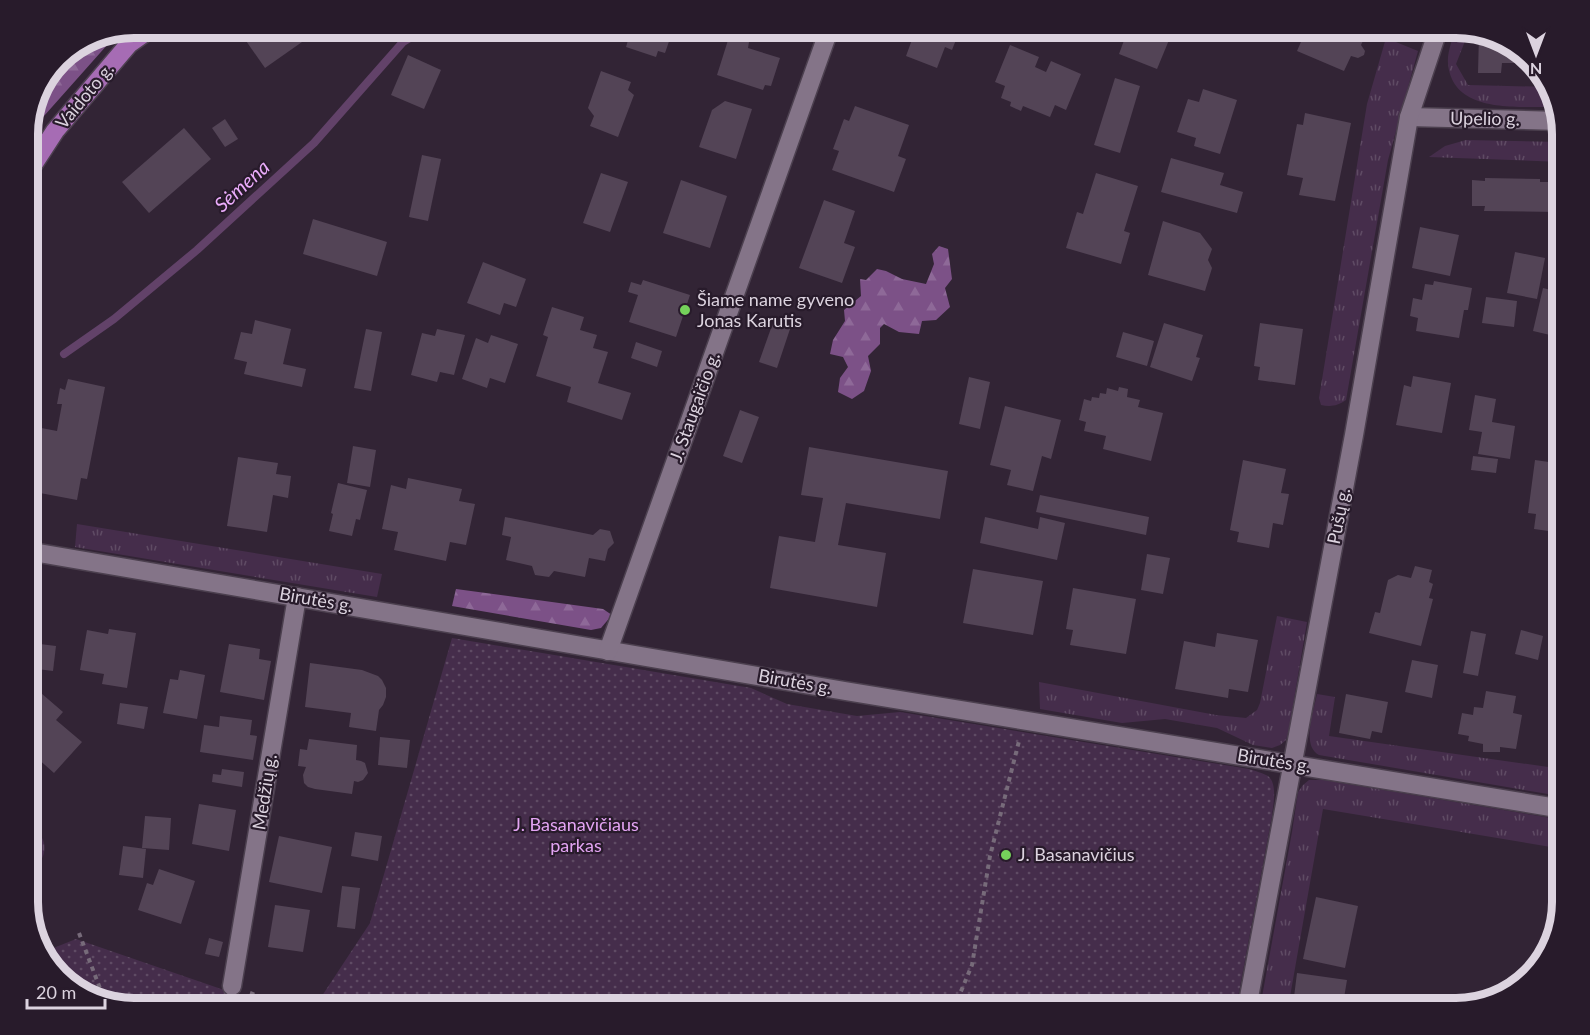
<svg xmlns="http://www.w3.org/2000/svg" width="1590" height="1035" viewBox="0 0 1590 1035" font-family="Lato,sans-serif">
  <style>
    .grass { fill: url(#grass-tufts) }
    .forest { fill: url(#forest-firs) }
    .park { fill: url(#park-dots) }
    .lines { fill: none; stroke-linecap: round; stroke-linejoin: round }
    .stream { stroke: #624269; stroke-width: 8 }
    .building { fill: #534456 }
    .minor-casing { stroke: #4c404f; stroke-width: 21 }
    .major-casing { stroke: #4c404f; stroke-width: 21 }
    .path { stroke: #776b7a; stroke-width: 4; stroke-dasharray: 4.5 4.5; stroke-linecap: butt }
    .minor { stroke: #847488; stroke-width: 18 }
    .major { stroke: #a66cb4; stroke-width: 18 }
    .poi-dot { fill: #75d25b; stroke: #281b2b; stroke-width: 2 }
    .labels { text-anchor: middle; stroke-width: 4.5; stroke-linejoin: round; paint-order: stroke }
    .street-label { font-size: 18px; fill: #dcd3df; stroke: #281b2b }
    .poi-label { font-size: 18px; fill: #dcd3df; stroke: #281b2b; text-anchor: start }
    .park-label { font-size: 18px; fill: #e3a4f3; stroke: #281b2b }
    .water-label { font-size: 20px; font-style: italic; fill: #ebacfb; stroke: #281b2b }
    .rim { fill: none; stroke: #dcd3df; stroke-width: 8 }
  </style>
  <defs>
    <pattern id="grass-tufts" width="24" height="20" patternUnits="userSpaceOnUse" patternTransform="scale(1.5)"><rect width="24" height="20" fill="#452d4b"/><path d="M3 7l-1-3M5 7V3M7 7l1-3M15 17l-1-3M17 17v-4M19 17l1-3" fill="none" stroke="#5f4b64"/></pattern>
    <pattern id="forest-firs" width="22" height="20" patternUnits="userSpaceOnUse" patternTransform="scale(1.5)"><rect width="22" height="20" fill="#7c5187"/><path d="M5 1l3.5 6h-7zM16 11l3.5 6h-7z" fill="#8e6998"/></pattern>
    <pattern id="park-dots" width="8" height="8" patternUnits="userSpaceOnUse" patternTransform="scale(1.5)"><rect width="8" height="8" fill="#452d4b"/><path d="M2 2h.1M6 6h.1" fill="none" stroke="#5f4b64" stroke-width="1.8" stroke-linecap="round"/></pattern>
  </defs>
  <rect width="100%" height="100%" fill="#322435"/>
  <g class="grass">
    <path d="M1456,27L1469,31L1456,64L1468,85L1551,87L1556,107C1520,106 1452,115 1448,63C1447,52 1453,38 1456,27Z"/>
    <path d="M1386,38L1418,51L1388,160L1346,400C1337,406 1331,407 1321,405L1319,398L1367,104Z"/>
    <path d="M1466,140L1563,142V162L1429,157L1445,146Z"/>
    <path d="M77,524L382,574L377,597L75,547Z"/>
    <path d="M1277,616L1307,622L1289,729L1286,740L1280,745L1272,748L1253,745L1217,728L1165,719L1122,723L1040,709L1039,682L1216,715L1246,718L1257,710L1260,703Z"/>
    <path d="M1317,694L1335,697L1329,736L1555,768L1548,794L1319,755C1301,746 1314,710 1317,694Z"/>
    <path d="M1309,780H1323L1563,820V849L1323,809L1288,1008H1260L1292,832L1298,792L1303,785Z"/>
    <path d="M27,825C32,828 39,833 42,838C49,850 41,868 27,868Z"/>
  </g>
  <g class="forest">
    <path d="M123,29L116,35L44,116L27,143V127L58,58L93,35Z"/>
    <path d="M939,246L948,249L952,279L945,288L950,307L936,320L922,321L919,334L899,332L884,324L880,328V344L868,356L871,371L864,391L852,399L838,392L840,378L848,367L843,357L830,354L833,340L845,321L844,310L861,296L860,279L866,280L877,269L886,271L902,279L926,284L934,264L932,254Z"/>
    <path d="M456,589L603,609L612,615L601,628L591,630L452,606Z"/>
  </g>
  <g class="park">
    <path d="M452,638L751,688L787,704L857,716L900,712L1249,769C1255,771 1263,773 1268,776C1278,784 1273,805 1272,816L1236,1008H314L370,923Z"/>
    <path d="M76,939L276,1008H134L75,990L41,953Z"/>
  </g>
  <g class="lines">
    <path class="stream" d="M64,354L114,319L197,250L314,143L403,42L428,27"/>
  </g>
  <g class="building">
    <path d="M259,27H292L302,42L265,68L244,38Z"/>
    <path d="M632,27H674L665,53L658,51L656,57L626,47Z"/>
    <path d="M887,27H961L952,50L945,47L937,68L906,56L913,37Z"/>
    <path d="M1129,27L1174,28L1157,69L1119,54Z"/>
    <path d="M1300,27H1366L1369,28L1361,45L1365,51L1364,55L1358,58L1351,56L1344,71L1297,51L1304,35L1298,32Z"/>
    <path d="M736,32H742L747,35L749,42L748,48L780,58L771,86L765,85L763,90L717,75L729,37Z"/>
    <path d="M1479,34L1515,45L1519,49V63H1502L1501,73H1478Z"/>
    <path d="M1010,45L1039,57L1035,67L1046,72L1051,61L1081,74L1066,110L1055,105L1050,117L1023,106L1021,111L1010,106L1011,102L1001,98L1005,86L995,82Z"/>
    <path d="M408,55L441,70L424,109L391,95Z"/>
    <path d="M601,71L631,82L628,90L634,95L618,137L590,126L594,116L588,108Z"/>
    <path d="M1115,78L1140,86L1120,153L1094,145Z"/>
    <path d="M1203,89L1237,100L1220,154L1194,146L1196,138L1177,132L1188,99L1199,102Z"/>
    <path d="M725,101L752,109L736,159L699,147L712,110Z"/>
    <path d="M855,106L909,125L898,156L906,159L894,192L832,170L839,151L833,149L844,119L849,121Z"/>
    <path d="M1305,113L1351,123L1335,201L1299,195L1303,178L1287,175L1297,124L1303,125Z"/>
    <path d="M225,119L238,139L225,147L212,128Z"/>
    <path d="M184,128L211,159L149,213L122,182Z"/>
    <path d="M422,155L441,159L428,221L409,217Z"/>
    <path d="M1171,158L1224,173L1220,185L1243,192L1237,213L1161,192Z"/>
    <path d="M601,173L628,182L610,232L583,223Z"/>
    <path d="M1096,173L1138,186L1124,231L1130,233L1121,264L1066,248L1077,212L1083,214Z"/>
    <path d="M1485,178L1540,179V182H1558V212L1484,211L1485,206H1472V180L1485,181Z"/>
    <path d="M681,180L727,196L710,248L663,233Z"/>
    <path d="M824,200L855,211L844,243L855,247L842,283L799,268Z"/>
    <path d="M313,219L387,242L377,276L303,254Z"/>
    <path d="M1163,221L1200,233L1212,249L1208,260L1212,268L1205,291L1148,275Z"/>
    <path d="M1420,227L1459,235L1450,276L1412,268Z"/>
    <path d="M1515,252L1545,258L1537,299L1507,293Z"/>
    <path d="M483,262L526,279L516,307L504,303L500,315L467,303Z"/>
    <path d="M643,280L690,295L676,337L629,322L638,295L628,292L631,282L641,285Z"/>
    <path d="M1434,281L1472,288L1468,310H1464L1459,338L1416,331L1418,318L1410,316L1413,298L1422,300L1425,284L1433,285Z"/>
    <path d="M1543,288L1563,293V338L1533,331Z"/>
    <path d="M1486,297L1517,301L1514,327L1482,323Z"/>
    <path d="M552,307L584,317L580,330L597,335L593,348L608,352L598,383L631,393L622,420L567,402L571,387L536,376L548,337L543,335Z"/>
    <path d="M775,317L792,323L777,368L759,362Z"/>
    <path d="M255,320L291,329L283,364L306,369L302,387L244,374L247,362L234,359L241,332L252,334Z"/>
    <path d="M1164,323L1203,335L1196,357L1200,358L1192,381L1150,367Z"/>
    <path d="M1260,323L1303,329L1295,385L1258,380L1260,367L1254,366Z"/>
    <path d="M366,329L382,332L371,391L354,388Z"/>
    <path d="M437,329L465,335L454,375L440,372L437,382L411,375L422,333L435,336Z"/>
    <path d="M1123,332L1154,341L1147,366L1116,357Z"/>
    <path d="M491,335L518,344L505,383L490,378L487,388L462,379L476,338L488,343Z"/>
    <path d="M636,342L662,351L657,367L631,358Z"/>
    <path d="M1413,376L1451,383L1442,433L1396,425L1404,385L1411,387Z"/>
    <path d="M969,377L990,382L980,429L959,424Z"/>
    <path d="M68,379L105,387L87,479L81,478L77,500L40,493L42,487L27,484V444L31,426L57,431L62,404H57L60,388L65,390Z"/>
    <path d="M1119,387L1128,389L1127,397L1140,400L1138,407L1163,413L1151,461L1103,449L1106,436L1084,431L1086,422L1079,420L1084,399L1091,401L1092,397L1099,398L1100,393L1106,394L1107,388L1118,391Z"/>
    <path d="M1475,395L1496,399L1492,422L1515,426L1510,459L1478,454L1482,432L1469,430Z"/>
    <path d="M1005,406L1061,420L1051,459L1042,456L1033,491L1007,485L1011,470L990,465Z"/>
    <path d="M740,410L759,417L742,463L723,456Z"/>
    <path d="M353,446L376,450L370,487L347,483Z"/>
    <path d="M809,447L948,471L940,519L846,503L838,545L886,553L877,607L770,588L779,536L815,542L823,498L801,495Z"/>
    <path d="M1473,456L1498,459L1496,473L1471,470Z"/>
    <path d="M238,457L278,463L276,474L291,476L288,498L273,495L267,532L227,526Z"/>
    <path d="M1243,460L1286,469L1281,493L1289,494L1283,525L1273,523L1269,548L1237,542L1239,532L1230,530Z"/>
    <path d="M1535,460L1563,464V533L1534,529L1536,514L1528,513Z"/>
    <path d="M408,478L462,489L459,501L475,504L466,545L450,542L446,561L394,550L398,532L382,529L391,485L406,489Z"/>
    <path d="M338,483L367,490L360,520L356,519L352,536L329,531L333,514L331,513Z"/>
    <path d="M1040,495L1149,517L1146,535L1036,512Z"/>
    <path d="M505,517L593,535L600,529L610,531L614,543L608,549L605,561L589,558L585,577L554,571L549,577L535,575L532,566L506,560L511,537L502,535Z"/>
    <path d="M985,517L1038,529L1040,517L1065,523L1057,560L980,543Z"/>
    <path d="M1147,554L1170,558L1163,594L1141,590Z"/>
    <path d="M1415,566L1432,570L1429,582L1433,584L1429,598L1433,599L1421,646L1369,633L1375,612L1380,613L1388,580L1398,575L1411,578Z"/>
    <path d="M973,569L1043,581L1033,635L963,623Z"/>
    <path d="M1073,588L1136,599L1126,654L1070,645L1073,630L1066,629Z"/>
    <path d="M27,618L35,619L28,655L27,654Z"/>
    <path d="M109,629L136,633L127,688L102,684L104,674L80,670L87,630L108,634Z"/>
    <path d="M1521,630L1543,636L1538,660L1515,654Z"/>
    <path d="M1471,631L1486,634L1478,676L1463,673Z"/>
    <path d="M1217,633L1258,640L1248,692L1229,689L1228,698L1175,689L1184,641L1215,647Z"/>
    <path d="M32,643L56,646L53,671L29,668Z"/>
    <path d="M229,644L260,649L259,659L271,661L264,700L220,692Z"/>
    <path d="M1412,660L1438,665L1432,698L1405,692Z"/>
    <path d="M310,663L362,670L378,676L382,680L386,688V697L383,705L379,710L376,731L349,727L351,713L305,707Z"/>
    <path d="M180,670L205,675L197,719L163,713L170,679L178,680Z"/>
    <path d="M27,681L63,712L56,720L82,742L54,773L27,749Z"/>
    <path d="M1486,691L1516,696L1513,713L1522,715L1516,749L1500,747V752H1483V744L1468,741L1469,736L1458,734L1462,713L1473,715L1474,707L1483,708Z"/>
    <path d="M1346,694L1388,702L1382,733L1372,731L1370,739L1339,733Z"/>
    <path d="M120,703L148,707L144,729L117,724Z"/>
    <path d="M220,716L252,720L250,735L257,736L253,760L200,752L204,725L219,727Z"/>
    <path d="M380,737L410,740L407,768L378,765Z"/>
    <path d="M309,739L357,745L356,760L361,761L365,763L368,773L363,780L358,782L354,781L352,794L315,789L308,787L304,783L303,775L306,767L298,766L300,749L307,750Z"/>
    <path d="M222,769L244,772L242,787L212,782L213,774L221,775Z"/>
    <path d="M199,804L236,810L229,851L192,844Z"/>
    <path d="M145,816L171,818L169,850L142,848Z"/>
    <path d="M355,832L382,836L378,861L351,856Z"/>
    <path d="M279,836L332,847L322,893L269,882Z"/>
    <path d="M123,846L146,849L143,878L119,875Z"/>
    <path d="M159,869L195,881L181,924L138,910L147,883L153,885Z"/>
    <path d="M342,886L360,888L355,929L337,927Z"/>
    <path d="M1316,897L1358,906L1345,968L1303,959Z"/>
    <path d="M275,905L310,910L303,952L268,947Z"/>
    <path d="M209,938L223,942L219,957L205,954Z"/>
    <path d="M1297,973L1347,980L1343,1004L1294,997Z"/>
  </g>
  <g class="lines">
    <g class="minor-casing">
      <g id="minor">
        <path d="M1409,117L1560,121"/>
        <path d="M27,551L845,691L1563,809"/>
        <path d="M608,651L830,27"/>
        <path d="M232,986L297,597"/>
        <path d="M1247,1008L1354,435L1409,117L1439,27"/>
      </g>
    </g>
    <g class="major-casing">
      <path id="major" d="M27,174L55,131L129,44L153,27"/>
    </g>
    <g class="path">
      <path d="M79,933L104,999"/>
      <path d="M250,993L292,1008"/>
      <path d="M954,1008L972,965L990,856L1019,741"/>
    </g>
    <use href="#minor" class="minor"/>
    <use href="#major" class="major"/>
  </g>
  <g class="poi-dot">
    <circle cx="685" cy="310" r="6"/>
    <circle cx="1006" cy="855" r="6"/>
  </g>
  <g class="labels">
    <g class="street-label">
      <text transform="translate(85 96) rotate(-50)" y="6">Vaidoto g.</text>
      <text transform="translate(1485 119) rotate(1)" y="6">Upelio g.</text>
      <text transform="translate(695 407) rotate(-70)" y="6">J. Staugaičio g.</text>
      <text transform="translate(1339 516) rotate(-79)" y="6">Pušų g.</text>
      <text transform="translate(316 600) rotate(10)" y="6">Birutės g.</text>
      <text transform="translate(795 682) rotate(10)" y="6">Birutės g.</text>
      <text transform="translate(1274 761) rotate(9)" y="6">Birutės g.</text>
      <text transform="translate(265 792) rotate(-81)" y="6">Medžių g.</text>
    </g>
    <g class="poi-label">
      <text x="697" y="306">Šiame name gyveno<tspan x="697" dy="21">Jonas Karutis</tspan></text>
      <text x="1018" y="861">J. Basanavičius</text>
    </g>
    <g class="park-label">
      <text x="576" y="831">J. Basanavičiaus<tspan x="576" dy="21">parkas</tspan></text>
    </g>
    <g class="water-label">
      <text transform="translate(242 186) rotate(-42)" y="7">Sėmena</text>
    </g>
  </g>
  <path d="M0 0H1590V1035H0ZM134 38H1456A96 96 0 0 1 1552 134V902A96 96 0 0 1 1456 998H134A96 96 0 0 1 38 902V134A96 96 0 0 1 134 38Z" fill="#281b2b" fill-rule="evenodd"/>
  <path class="rim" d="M134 38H1456A96 96 0 0 1 1552 134V902A96 96 0 0 1 1456 998H134A96 96 0 0 1 38 902V134A96 96 0 0 1 134 38Z"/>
  <g transform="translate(1536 54) rotate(180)" stroke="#281b2b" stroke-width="4.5" paint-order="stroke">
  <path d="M0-4.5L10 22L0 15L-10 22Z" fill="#dcd3df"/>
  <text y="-9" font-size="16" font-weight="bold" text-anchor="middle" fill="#dcd3df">N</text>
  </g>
  <path d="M27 999v9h78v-9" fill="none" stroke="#dcd3df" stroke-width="3"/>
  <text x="36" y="999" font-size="18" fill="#dcd3df" stroke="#281b2b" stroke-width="4.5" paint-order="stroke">20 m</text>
</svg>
